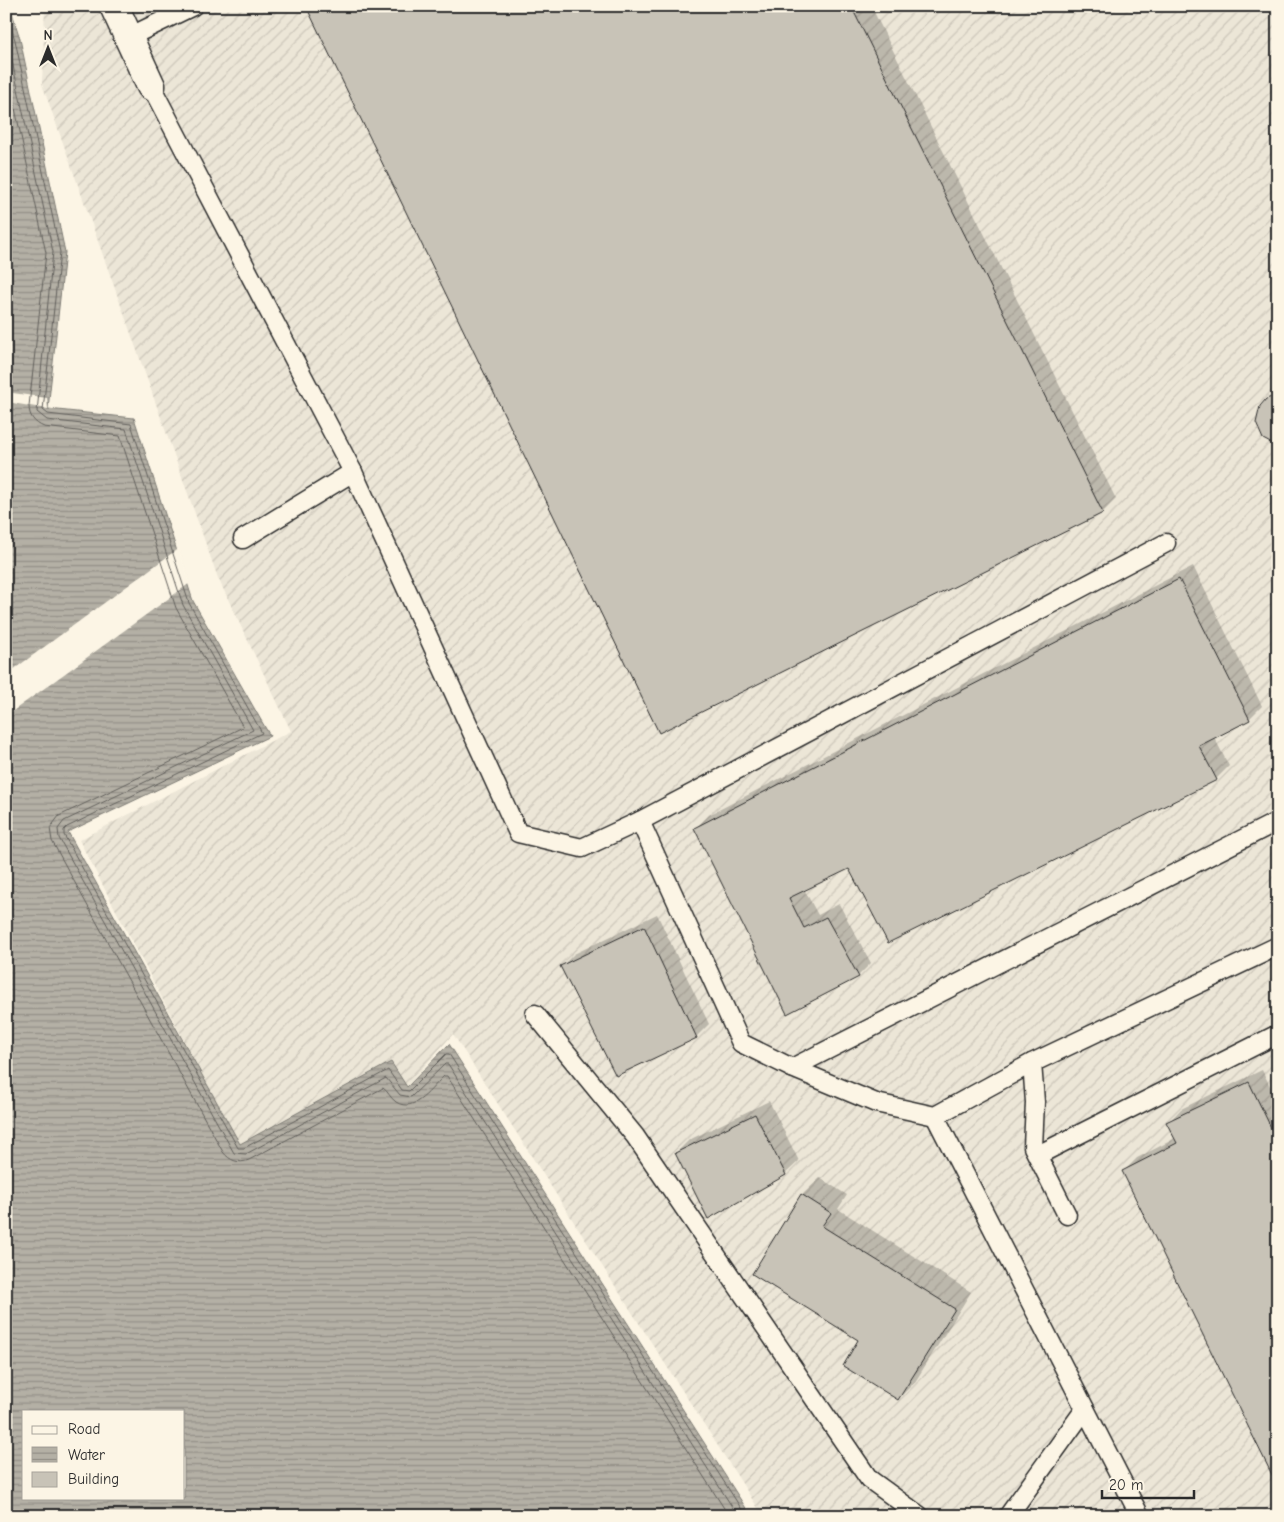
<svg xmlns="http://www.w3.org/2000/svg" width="1284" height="1522" viewBox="0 0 1284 1522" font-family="'Comic Neue',sans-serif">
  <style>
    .industrial { fill: url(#industrial-furrows) }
    .water { fill: url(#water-rules); stroke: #7d7b74; fill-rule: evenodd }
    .pier { fill: #fcf5e5 }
    .shadow { fill: #0003 }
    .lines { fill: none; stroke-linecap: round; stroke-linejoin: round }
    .shore { stroke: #62605c; stroke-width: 1 }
    .building { fill: #c8c3b7; stroke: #2b2b2b }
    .lane-casing { stroke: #2b2b2b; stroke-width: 21 }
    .street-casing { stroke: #2b2b2b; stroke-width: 31 }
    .lane { stroke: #fcf5e5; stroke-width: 18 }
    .street { stroke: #fcf5e5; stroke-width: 28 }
  </style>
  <defs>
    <pattern id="industrial-furrows" width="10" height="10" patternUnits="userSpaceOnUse" patternTransform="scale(1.25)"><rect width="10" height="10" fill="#ece6d7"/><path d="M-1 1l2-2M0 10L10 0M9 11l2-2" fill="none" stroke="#cbc5b9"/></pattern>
    <pattern id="water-rules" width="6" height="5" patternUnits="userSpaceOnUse" patternTransform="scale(1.25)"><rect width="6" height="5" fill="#b4b0a5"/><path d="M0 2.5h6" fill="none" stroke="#938f87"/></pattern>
  </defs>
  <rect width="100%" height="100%" fill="#fcf5e5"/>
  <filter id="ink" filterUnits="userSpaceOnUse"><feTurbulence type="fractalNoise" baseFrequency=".02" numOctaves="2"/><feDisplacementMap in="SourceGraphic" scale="10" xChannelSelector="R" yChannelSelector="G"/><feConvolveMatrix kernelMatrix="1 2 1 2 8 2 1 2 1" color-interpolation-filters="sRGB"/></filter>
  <g filter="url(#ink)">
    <path class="industrial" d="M45,6H1278V1516H763L453,1034L406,1087L240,1147L79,840L291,731L218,578L42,84Z"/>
    <path class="water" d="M6,6H10L20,39L65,252L48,409L134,418L193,601L270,736L68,832L240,1144L391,1062L407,1087L449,1044L751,1516H6ZM24,1411H184V1498H24Z"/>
    <g class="pier">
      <path d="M6,392L47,398L48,409L6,402Z"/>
      <path d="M179,548L190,583L6,716V675Z"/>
    </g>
    <g class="shadow">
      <path d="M308,6H871L1116,499L1103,512L659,731Z"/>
      <path d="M1278,390V444L1264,438L1261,407Z"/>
      <path d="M1193,566L1262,706L1249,719L1214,737L1229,766L1216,779L850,867L804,889L818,915L839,904L871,963L858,976L787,1012L696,828L709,815Z"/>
      <path d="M657,914L709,1024L696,1037L561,967L574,954Z"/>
      <path d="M1262,1070L1278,1102V1484L1124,1171L1137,1158L1176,1138L1168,1123L1181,1109Z"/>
      <path d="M769,1101L799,1161L785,1174L676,1153L689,1140Z"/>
      <path d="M820,1178L847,1195L838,1209L971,1292L915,1382L898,1399L860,1340L802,1195Z"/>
    </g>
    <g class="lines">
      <g class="shore">
        <path d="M6,11L15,40L60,252L43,410L48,414L131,424L189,603L262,733L67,827L64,830V835L238,1148H244L388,1070L402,1090L409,1091L446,1054H449L746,1516"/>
        <path d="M6,33L53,252L37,412L47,420L126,429L183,605L253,730L64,821L58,829L59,838L234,1153L246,1154L386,1078L400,1095L411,1097L445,1064H448L738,1516"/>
        <path d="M6,66L46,253L29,406C29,416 34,423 44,427L120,436L176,608L243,727L59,816L50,828L52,841L223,1152C230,1161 239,1164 249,1160L383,1088C388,1091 390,1098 396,1102C415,1114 432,1087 444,1076H447L729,1516"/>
      </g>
    </g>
    <g class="building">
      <path d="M306,6H851L1103,513L659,733Z"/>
      <path d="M1278,395V447L1263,439L1256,423L1260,406L1266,399Z"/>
      <path d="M1179,579L1250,720L1199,746L1217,780L888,943L849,869L789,898L804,928L826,917L859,977L787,1014L694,828Z"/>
      <path d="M644,926L697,1038L616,1076L560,966Z"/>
      <path d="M1249,1082L1278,1142V1487L1122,1171L1177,1143L1166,1122Z"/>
      <path d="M755,1114L786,1175L708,1219L675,1153Z"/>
      <path d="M801,1194L831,1213L822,1226L955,1309L898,1400L843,1366L858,1340L752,1274Z"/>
    </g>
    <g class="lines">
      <g class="lane-casing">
        <g id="lane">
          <path d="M129,37L193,6"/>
          <path d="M151,86L353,472L518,833L582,848L640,821L1166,543"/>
          <path d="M243,539L353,472"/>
          <path d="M640,821L741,1043L792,1068L1278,821"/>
          <path d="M535,1014L635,1136L869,1479L920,1516"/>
          <path d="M1032,1063L1035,1102L1033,1147L1067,1215"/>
          <path d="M792,1068L876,1103L935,1116L1032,1063L1278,946"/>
          <path d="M935,1116L1140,1516"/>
          <path d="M1038,1155L1278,1034"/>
          <path d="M1008,1516L1085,1409"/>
        </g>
      </g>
      <g class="street-casing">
        <path id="street" d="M114,6L151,86"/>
      </g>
      <use href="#lane" class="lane"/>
      <use href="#street" class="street"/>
    </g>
  </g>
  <rect width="1284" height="1522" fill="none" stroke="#fcf5e5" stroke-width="25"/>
  <rect x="12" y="12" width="1259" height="1497" fill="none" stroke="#2b2b2b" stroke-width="2" filter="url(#ink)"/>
  <rect x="22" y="1410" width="162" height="90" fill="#fcf5e5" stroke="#a8a49b"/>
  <rect x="32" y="1426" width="25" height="8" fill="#fcf5e5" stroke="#a8a49b"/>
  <text x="68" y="1434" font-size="15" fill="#2b2b2b">Road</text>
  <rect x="32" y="1447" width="25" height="15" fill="url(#water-rules)" stroke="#a8a49b"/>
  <text x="68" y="1460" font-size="15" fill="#2b2b2b">Water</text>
  <rect x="32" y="1472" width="25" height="15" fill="#c8c3b7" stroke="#a8a49b"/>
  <text x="68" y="1484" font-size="15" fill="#2b2b2b">Building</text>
  <g transform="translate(48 48)" stroke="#fcf5e5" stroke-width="4" paint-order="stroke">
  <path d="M0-4L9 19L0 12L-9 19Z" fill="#2b2b2b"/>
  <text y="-8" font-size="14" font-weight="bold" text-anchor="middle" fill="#2b2b2b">N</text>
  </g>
  <path d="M1102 1490v8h92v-8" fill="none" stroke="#2b2b2b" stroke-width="2.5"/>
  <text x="1109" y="1490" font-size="15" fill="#2b2b2b" stroke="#fcf5e5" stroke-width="4" paint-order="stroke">20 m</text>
</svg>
